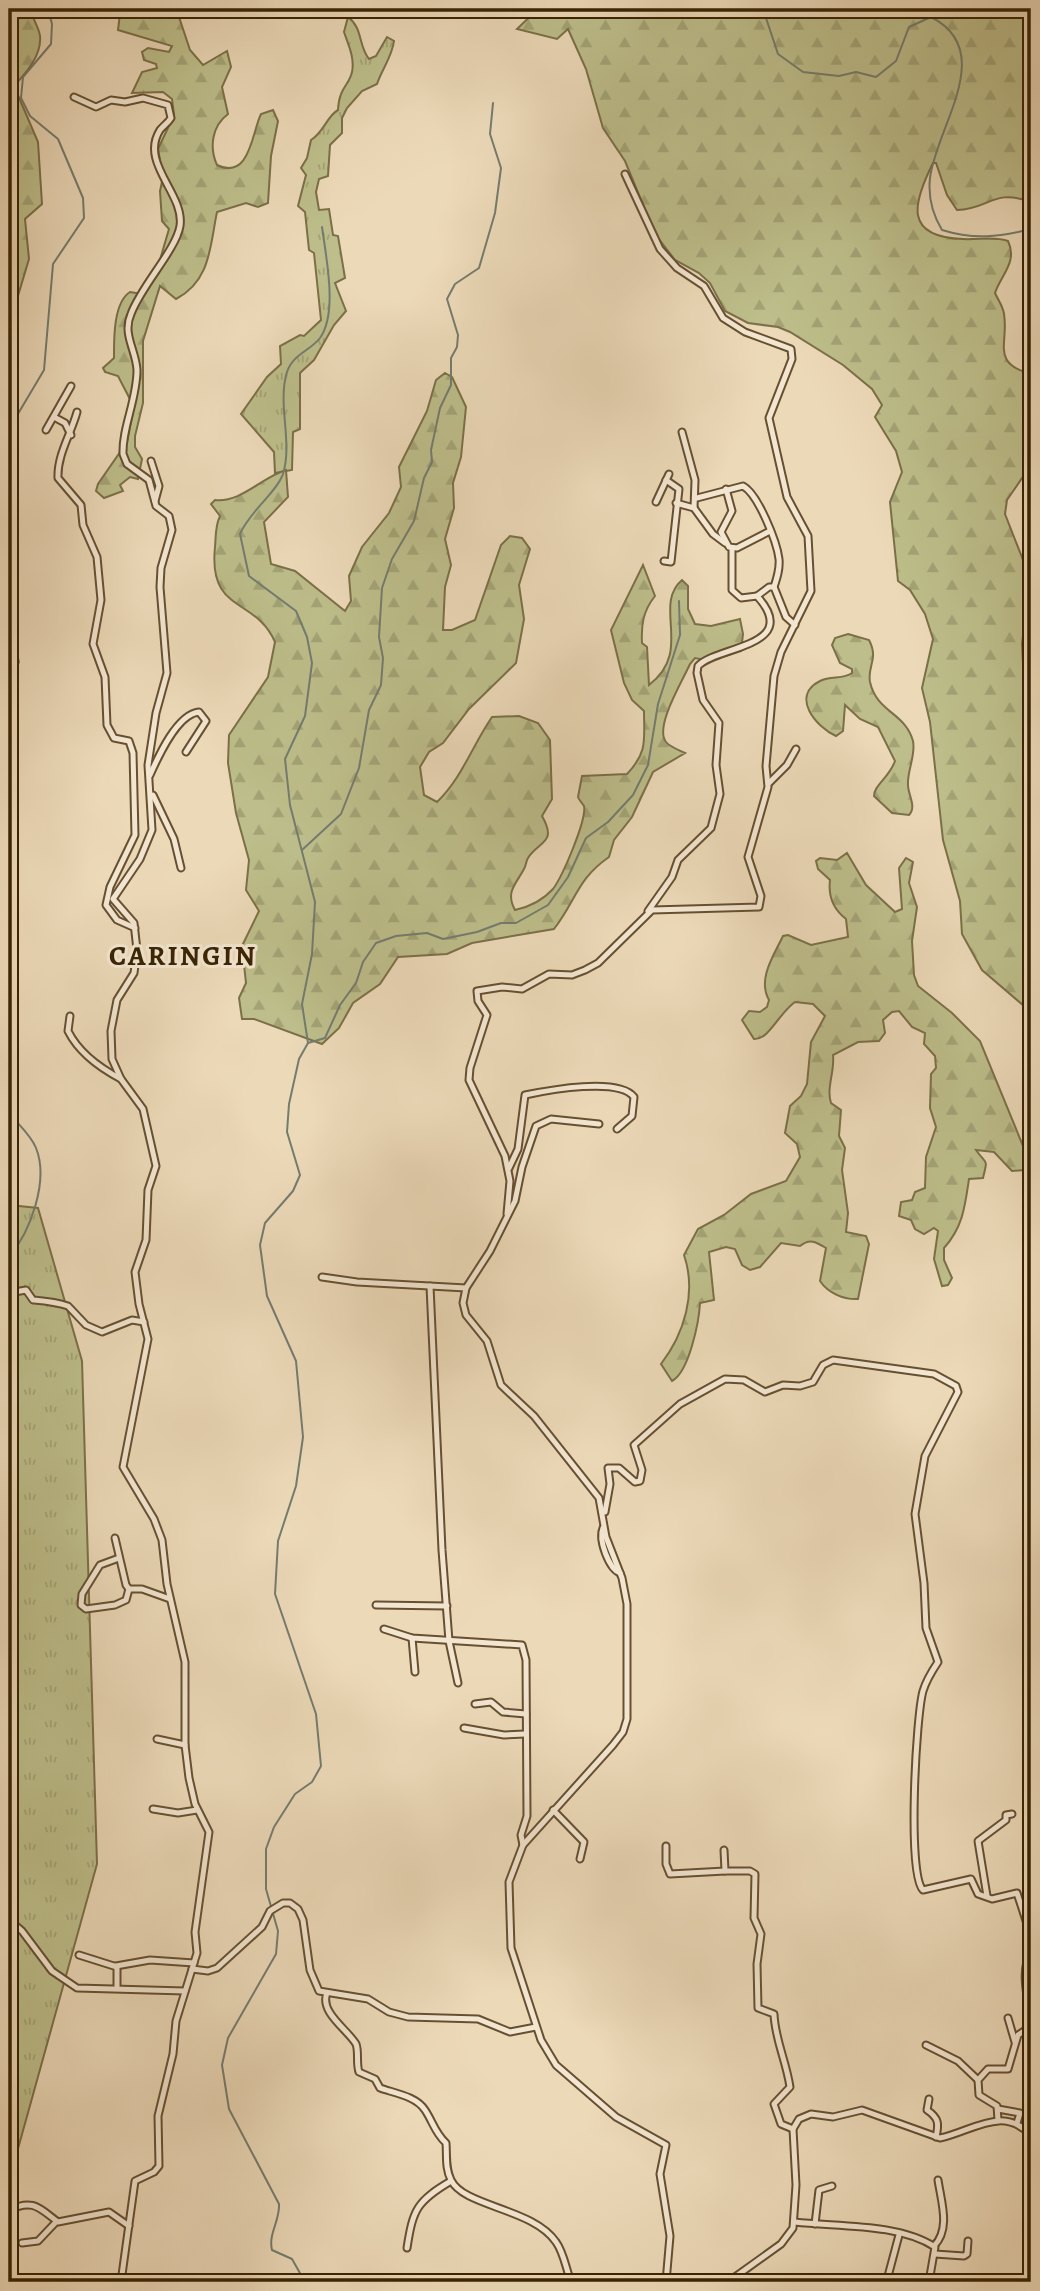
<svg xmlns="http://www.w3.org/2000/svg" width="1040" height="2291" viewBox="0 0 1040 2291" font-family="Alegreya,serif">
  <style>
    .grass { fill: url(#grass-tufts); stroke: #7b7048; stroke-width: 2 }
    .forest { fill: url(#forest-firs); stroke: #7b7048; stroke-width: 2 }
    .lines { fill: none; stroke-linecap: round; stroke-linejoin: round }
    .stream { stroke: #747c6f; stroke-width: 2 }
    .minor-casing { stroke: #665031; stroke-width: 9 }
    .minor { stroke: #f3e6d1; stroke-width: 5 }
    .labels { text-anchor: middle; stroke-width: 6; stroke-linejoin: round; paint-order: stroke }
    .district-label { font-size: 28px; font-weight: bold; letter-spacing: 2px; fill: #392304; stroke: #f3e6d1 }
  </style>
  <defs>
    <pattern id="grass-tufts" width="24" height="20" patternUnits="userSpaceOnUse" patternTransform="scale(1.75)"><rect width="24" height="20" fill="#bdbe8b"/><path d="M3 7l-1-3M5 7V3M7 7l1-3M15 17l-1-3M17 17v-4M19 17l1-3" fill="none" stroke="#a3a376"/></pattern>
    <pattern id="forest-firs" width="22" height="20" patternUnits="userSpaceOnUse" patternTransform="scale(1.75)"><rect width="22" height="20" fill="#bdbe8b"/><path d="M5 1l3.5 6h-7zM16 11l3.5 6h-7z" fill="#a3a376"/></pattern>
  </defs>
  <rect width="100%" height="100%" fill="#ecd9b8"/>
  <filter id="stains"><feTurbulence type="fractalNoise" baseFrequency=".00286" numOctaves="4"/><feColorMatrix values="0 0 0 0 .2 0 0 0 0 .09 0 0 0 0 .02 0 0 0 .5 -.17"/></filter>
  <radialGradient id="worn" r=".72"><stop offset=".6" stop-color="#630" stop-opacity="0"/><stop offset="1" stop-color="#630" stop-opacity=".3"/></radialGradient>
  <g class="grass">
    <path d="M348,17C363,28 358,45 369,59L376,56L387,37L394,41C392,57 382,69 377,84L362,91L347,108L342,118V133L330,145L328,176L319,179L316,192L319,210L329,209L333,235L338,236L345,278L335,283L346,311L334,325L314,360L300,373V429L293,432L292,470L275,473L274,452L241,414L267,377L281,364L280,346L300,335L304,336L321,320L314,253L309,250L305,212L298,206L306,175L301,168L307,158L311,140C324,132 327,116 338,110C339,87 349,86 352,72C355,58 348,44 344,32Z"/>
    <path d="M9,1205L38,1208L82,1361L97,1864L11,2174L9,2171Z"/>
  </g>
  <g class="forest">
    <path d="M9,9H31C32,19 39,27 40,36C42,55 26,73 14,86L38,142L42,204L25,219L29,259L9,326Z"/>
    <path d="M538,9H1031V202C993,188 990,209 957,210L947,195L936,163H933C913,203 903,237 963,239C978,240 994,236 1008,241C1018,262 1001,275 995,293C998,300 1003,306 1004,314C1009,343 990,363 1031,374V465L1007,500L1005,514L1023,560L1029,585L1022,644L1031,822V1012L982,970L962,934L960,901L943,840L930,722L922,688L933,639L925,614L910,590L898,581L890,502L902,472L896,451L875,417L882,405L872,389L843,365L790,332L778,327L748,323L725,311L710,283L699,273L675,260L655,234L625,161L603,128L586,69L568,29L557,39L517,29Z"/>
    <path d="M126,12L179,17L190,50L203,65L227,51L231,67L222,87L228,114C212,126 209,147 217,165C250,181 252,132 261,114L273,110L278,121L271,156L268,203L258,207L246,203L217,212C210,245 211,281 176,299L160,286L143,341V403L135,436V447L142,459L138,479L130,477L120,485L123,491L104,498L96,491L98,484L127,442L134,407L118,376L105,372L103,368L114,358C114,340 113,303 130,292L142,294L157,270L169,229L162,221L160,191L163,177L158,149L174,115L172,99L163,92L132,93L142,72L157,68L156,64L144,60L142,52L148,48L169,52L172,46L118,30L120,14Z"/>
    <path d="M445,373L452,377L466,407L461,457L453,483L454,508L445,539L451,565L445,587L443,630H452L475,620L501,545L510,536L522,538L530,549L519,585L524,619L516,663L469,709L443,743L429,752L420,767L424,795L437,802C462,778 472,746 492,717L519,716L538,723L550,740L552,799L542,816C558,844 538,841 528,858C526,861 526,866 524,869C516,884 505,892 515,910C529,907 543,900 553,889C562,877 587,820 584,806C584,806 578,798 578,797L582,776L627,774C648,752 644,740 644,711L632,700L624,683L611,630L643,565L655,596C643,611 641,625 642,643L647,647L649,685C694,651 652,606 682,580L688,586V609L695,624L711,626L740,619L743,634L741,651L710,661L695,658L690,664C683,680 654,727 666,742C670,747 679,750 685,753L653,772L632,817L614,840L609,857C577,879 576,901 554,929L472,943L447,954L398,957L380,984L353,1003L339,1028L322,1044L254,1019H242L239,998L246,983L242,946L259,911L246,890L249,860L236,813L228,763L229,735L268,677L275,642C256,597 208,614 215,547C216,536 215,526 220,516L211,504L215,500C241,503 262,477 286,470L288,497L264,522L271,564L295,571L345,611L351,601L349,576L362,547L389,513L401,487L399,467L427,411L436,380Z"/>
    <path d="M848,634L869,640C879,659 867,666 870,682C877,713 905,712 913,741C916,756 907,770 908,785C908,795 917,807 909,815L892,813L874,796C874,785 889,778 895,761L878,727L860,719L845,705L843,731L836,736C816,727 790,696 820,681C831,675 843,680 852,673V669L840,663L832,645L835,638Z"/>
    <path d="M847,853L866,885L895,912L902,909L899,868L906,858L913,862L909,883L917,907L912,941L914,975L918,986L952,1013L980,1041L1030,1163L1024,1170L1012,1171L994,1152L976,1150C987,1166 988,1157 983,1178L969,1179C965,1206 963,1227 944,1248V1260L952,1278L948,1285L942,1286L934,1259L938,1231L934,1228L924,1234L915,1229L911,1220L899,1216L901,1202L912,1200L915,1192L925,1188L926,1157L936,1127L930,1108L931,1074L936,1068L935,1056L924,1044L925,1033L912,1027L899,1011L892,1012L883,1020L885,1033L879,1041L858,1042L833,1055C835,1071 826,1088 831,1103L841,1110L839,1136L845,1148L842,1170L848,1213L846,1232L866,1236L869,1244L858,1299C844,1300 828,1293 820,1281L826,1248C816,1242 810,1238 800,1246L781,1243L760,1267L750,1270L742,1265L735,1249L726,1247L709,1252L714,1300L700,1303C699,1322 689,1372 672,1381L661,1364C684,1334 697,1293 684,1255L698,1229L724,1215L751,1194L786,1181L800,1157L797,1144L785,1133L790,1106L801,1096L807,1084L811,1042L825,1016L813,1004L795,1002C779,1013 769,1040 754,1039L742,1020L749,1011L760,1012L767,1007L769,1000C757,979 774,955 783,936L788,935L811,945L848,937L846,919C833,909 828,896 830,880L818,869L816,861L820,858L837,860Z"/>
  </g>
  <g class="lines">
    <g class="stream">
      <path d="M763,9L778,54L803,72L839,76L856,72L876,77L896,61L909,27L931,17C998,51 936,127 930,178C928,196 933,215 942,230C974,240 999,237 1031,229"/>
      <path d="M925,9L931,16"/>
      <path d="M9,429L44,370L53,264L84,218L83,198L58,139L30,116L21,98L23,77L51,44L52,24L48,9"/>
      <path d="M9,623L19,662L9,681"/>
      <path d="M302,850L341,814L359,768L369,710L381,685L383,658L379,637L382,588L392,559L414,521L424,478L432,462L431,450L440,408L451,385V358L457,347L458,335L447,299L455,284L479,268L495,213L501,168L490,134L493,103"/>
      <path d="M308,1043L325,1038L340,1005L356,983L363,962L376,943L396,936L427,933L443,939L477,932L501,923H516L548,905L568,877L586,838L608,822L633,795L648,765L658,704L680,635L679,601"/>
      <path d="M9,1113C17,1123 31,1135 36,1148C49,1180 31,1231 9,1257"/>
      <path d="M9,1359C19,1371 18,1383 9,1395"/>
      <path d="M305,2282L292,2259L272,2250C268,2234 280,2221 279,2204L229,2109L222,2065L228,2038L276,1954L278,1931L266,1889V1849L274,1827L295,1794L312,1782L321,1766L316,1714L275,1594L278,1541L296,1486L303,1437L296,1361L267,1296L260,1245L265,1223L293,1191L300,1175L287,1132L289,1104L299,1059L308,1043L302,1004L312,954L315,902L290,805L285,759L305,716L312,663L307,637L296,611L249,576L240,534C249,512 277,492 283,474C293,442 277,404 287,372C293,354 310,351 320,338C338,313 326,257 322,227"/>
    </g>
    <g class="minor-casing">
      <g id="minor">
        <path d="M74,97L96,107L111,100L125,102L143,98L168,105L171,118C168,123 163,126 160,130C139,163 185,194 180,226C176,250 141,286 131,314C122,334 136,350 137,370C137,400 122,427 123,454L127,464L149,480L156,506L169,516L172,530L161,568L160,587L167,673L156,713L148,765L152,830L140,859L113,899L134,923L137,950L134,973L117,1000L111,1031L112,1059L121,1079L143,1109L156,1166L148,1190L146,1240L135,1272L139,1304L148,1339L123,1467L154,1519L162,1540L167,1584L185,1662V1745L189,1778L195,1804L209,1832L195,1932L197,1953L176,2021L173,2054L158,2116L159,2166L154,2172L135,2181L121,2282"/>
        <path d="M77,412C71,434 57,455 58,478L81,505L83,525L97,557L101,600L93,644L105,677L107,725L114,738L129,741L133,753L135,835L110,887L106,905L117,920L135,928"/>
        <path d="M54,417L65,423L71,435"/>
        <path d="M46,430L71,386"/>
        <path d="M682,432L695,480L694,508"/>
        <path d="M151,461L159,486L155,501"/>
        <path d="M726,489L732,511L721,532L729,547L737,548L770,531"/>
        <path d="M697,498L743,486C758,494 777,542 779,559C780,569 777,578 774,587"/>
        <path d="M656,502L669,474"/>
        <path d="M676,503L694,508L713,534L725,543"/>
        <path d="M664,561L671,562L679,489L666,480"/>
        <path d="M757,596L769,587H774L786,617L795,625"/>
        <path d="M150,775C158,757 177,714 199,712L206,721L186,752"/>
        <path d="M769,783L787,765L796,749"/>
        <path d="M153,795L174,839L181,868"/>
        <path d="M648,911L672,877L678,860L711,828L720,794L716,765L719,723L703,700L697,673L698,666C716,646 803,647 757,596L741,598L732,590V548"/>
        <path d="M70,1016L68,1031C79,1053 100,1068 121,1079"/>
        <path d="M599,1124L551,1119L536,1126L522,1167L515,1201L490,1251L466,1288L463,1303L466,1315L487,1341L501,1385L534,1416L599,1498L606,1537L622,1578L627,1604V1719L623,1732L613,1745L523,1845L509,1882L511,1948L541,2040L556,2065L616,2117L666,2145L660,2174L670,2236L666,2282"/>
        <path d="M509,1168L518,1149L525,1095C549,1090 619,1077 634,1097L632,1116L617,1129"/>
        <path d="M507,1214L510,1181L505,1156L469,1080L470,1068L487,1015L478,1001L477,991L502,987L522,989L549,974L572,975L585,970L598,963L652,910L759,907L761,896L748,857L768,787L766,766L774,676L781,652L811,591L808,536L787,497L769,418L792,359L791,349L745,332L723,318L704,286L677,268L660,249L625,174"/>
        <path d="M322,1277L357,1282L466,1288"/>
        <path d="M430,1286L442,1550L449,1641L458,1683"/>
        <path d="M9,1293L26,1290L33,1300C44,1301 56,1302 68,1306L86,1325L102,1332L132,1320L144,1322"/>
        <path d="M605,1512L610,1484L608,1468H619L635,1482L640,1481L642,1470L634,1445L680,1404L725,1379L744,1380L765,1392L783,1385L800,1386L813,1382L823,1365L833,1360L934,1374L956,1386L958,1392L925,1456L915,1514L924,1583L926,1628L938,1662C932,1671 926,1681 923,1691C916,1716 907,1874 923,1890L971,1879L978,1894L992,1899L1017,1893L1031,1936"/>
        <path d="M603,1528C598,1540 609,1569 620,1573"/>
        <path d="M115,1538L126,1585L129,1589H142L170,1599"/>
        <path d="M119,1558L100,1565L82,1594L81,1605L86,1609L115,1605L126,1600L129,1589"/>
        <path d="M376,1605L447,1606"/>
        <path d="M384,1629L412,1638L522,1645L526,1660L527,1816L521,1835L523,1845"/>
        <path d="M412,1638L415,1672"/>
        <path d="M475,1704L491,1702L503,1712L526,1714"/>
        <path d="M464,1728L504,1735L525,1734"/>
        <path d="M157,1739L185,1745"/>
        <path d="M153,1809L178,1813L197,1810"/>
        <path d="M553,1810L584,1842L580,1859"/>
        <path d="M666,1846V1864L670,1874L725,1871"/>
        <path d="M724,1850L725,1871H750L755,1874L754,1918L761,1934L757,1964L758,2008L774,2014C775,2040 786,2060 790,2087L774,2104L781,2124L793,2129"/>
        <path d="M987,1896L978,1841L1006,1820V1815L1012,1814"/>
        <path d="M9,1920L22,1931L52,1971L77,1988L185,1991"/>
        <path d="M79,1955L117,1967V1988"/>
        <path d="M116,1966L150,1960L194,1963"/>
        <path d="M192,1969L208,1971L217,1968L262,1927L270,1911L283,1903H290L298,1909L303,1920L310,1970L319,1991L368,1999L389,2012L408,2017L478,2019L510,2032L536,2027"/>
        <path d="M327,1993C319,2012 348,2030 356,2044C359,2052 356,2063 359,2072L375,2079L380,2088C394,2093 416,2096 425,2110C433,2122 435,2133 446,2143C447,2156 445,2168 451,2180C464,2207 533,2208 556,2242C564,2253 566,2269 571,2282"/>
        <path d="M1008,2018L1015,2042"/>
        <path d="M926,2045L958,2061L978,2080"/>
        <path d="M929,2099L927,2110C939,2118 939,2124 936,2137"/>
        <path d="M998,2109L1020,2113L1017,2123"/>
        <path d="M998,2120L997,2106L979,2095L978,2080L988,2069H1008L1018,2035L1030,2027C1031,2004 1018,1974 1031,1952"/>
        <path d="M9,2210C34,2198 40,2209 58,2222L109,2212L129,2226"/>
        <path d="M795,2222C838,2227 898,2223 935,2247L930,2276L936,2282"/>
        <path d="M815,2224L819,2190L832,2186"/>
        <path d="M22,2243L38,2241L56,2222"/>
        <path d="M934,2246C951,2229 941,2201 938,2180"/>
        <path d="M407,2248C413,2209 417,2201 451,2181"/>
        <path d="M935,2254L964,2256L967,2254L968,2241"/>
        <path d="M887,2280L899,2235"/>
        <path d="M728,2282L781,2244L793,2228L796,2185L793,2129L799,2119L811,2114L833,2117L862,2110L940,2138C973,2131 1002,2105 1031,2135"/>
      </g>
    </g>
    <use href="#minor" class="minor"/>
  </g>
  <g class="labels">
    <g class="district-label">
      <text x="183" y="965">CARINGIN</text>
    </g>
  </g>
  <rect width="1040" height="2291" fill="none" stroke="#ecd9b8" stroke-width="35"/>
  <rect x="10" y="10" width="1019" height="2270" fill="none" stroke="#392304" stroke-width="3.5"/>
  <rect x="18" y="18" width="1005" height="2256" fill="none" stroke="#392304" stroke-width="2"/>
  <rect width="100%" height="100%" filter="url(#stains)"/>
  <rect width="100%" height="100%" fill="url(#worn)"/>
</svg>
